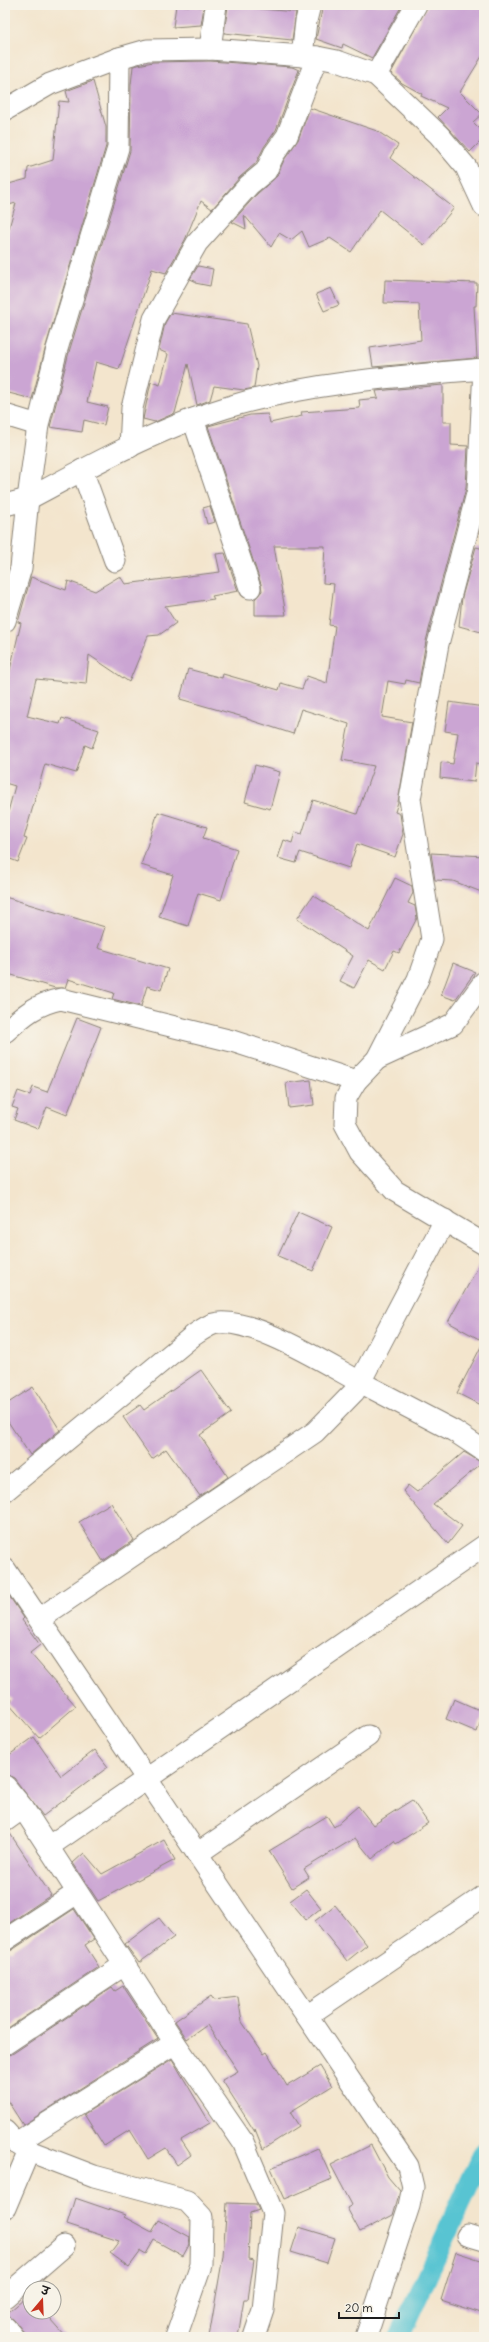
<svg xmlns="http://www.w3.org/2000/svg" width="489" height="2342" viewBox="0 0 489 2342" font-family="Delius,'Playpen Sans Deva',sans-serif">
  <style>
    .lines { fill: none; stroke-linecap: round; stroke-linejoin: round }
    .canal { stroke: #58c4d2; stroke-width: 21 }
    .building { fill: #cba5d3 }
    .minor-casing { stroke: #888074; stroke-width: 23 }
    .minor { stroke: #fff; stroke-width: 21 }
  </style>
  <rect width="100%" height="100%" fill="#f7f3e8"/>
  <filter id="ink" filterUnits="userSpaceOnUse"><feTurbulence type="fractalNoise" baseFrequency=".025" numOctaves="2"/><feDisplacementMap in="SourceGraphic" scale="8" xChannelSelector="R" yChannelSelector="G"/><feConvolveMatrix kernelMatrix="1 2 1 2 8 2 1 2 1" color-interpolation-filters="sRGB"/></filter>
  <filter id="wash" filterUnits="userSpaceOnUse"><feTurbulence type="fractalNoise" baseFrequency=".012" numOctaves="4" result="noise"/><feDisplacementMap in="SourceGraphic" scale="16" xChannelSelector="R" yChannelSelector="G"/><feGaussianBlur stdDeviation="0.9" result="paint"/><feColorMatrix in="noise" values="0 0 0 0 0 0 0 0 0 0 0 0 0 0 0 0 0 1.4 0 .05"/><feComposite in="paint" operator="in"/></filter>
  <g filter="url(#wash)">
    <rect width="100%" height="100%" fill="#f3e5cd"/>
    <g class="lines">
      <path class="canal" d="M399,2337L484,2152"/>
    </g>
    <g id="blocks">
      <g class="building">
        <path d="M176,5L204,7L201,25L173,27Z"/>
        <path d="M323,5H402L372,58L343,44L342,48L316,39Z"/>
        <path d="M428,5H484V53L460,92L482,114L473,122L484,133V138L470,152L438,117L447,108L421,96L422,94L402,83L391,73Z"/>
        <path d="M228,6L296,12L292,40L224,33Z"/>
        <path d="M210,61L292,67L299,70L276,130L264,147L256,163L240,177L212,209L201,201L185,240L167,271L166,273L152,269L119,369L96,362L87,402L108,407L104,425L84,420L82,432L50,427L69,352L130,151L131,85L133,66L153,62Z"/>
        <path d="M93,81L106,127V146L46,346L32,399L5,392V242L16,203L5,206V185L27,179L28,168L53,160L59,101L69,102L66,91Z"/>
        <path d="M310,108L377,131L398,145L390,158L454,208L424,245L380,210L351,252L330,238L309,247L302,231L291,240L279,233L271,247L244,215L246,229L232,222L257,194L277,176L284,160L298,140Z"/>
        <path d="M198,266L213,269L210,286L195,283V281L190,279Z"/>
        <path d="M385,280L477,283L476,306H474L477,358L373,367L370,348L421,340L419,304L384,303Z"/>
        <path d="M331,288L339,305L324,311L316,294Z"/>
        <path d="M171,313L247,324L257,366L254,388L244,390L214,386L210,400L197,405L188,364L175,413L155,422L143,419L151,382L160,385L168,354L159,350L165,323Z"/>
        <path d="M443,385V422H451V445L468,446L466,488L426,641L419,683L406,680L405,684L388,681L382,717L412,722L398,802L395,812L400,814L403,834L395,857L357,844L349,868L300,852L296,863L278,858L284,840L292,843L295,832L302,834L313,800L357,814L374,766L342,760L349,724L301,709L293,734L247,719V718L180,699L188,669L222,678L223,674L279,690L281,683L302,689L307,676L327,683L335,626L329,625L334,584L323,583L325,546H274L286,615H255V599L262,591L261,584L208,426L250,415L268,414L270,423L302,416L301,412L360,408L359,400L378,398L376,391Z"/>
        <path d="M210,506L215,522L207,524L203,508Z"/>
        <path d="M476,547L484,549V621L481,632L459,626L462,597Z"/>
        <path d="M225,553L238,591L212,596L214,599L165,606L176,623L159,635L148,636L129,682L89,655L86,684L36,679L27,716L60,724L62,718L99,730L92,748L85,745L76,773L45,764L24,838L27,839L18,862L5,857V823L15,786L5,783V691L21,623L18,622L31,577L66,590L68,581L95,591L120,576L125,584L220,572L216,554Z"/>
        <path d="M449,702L484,707V764L476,763L474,782L440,778L441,762L453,764L458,733L445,731Z"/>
        <path d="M255,765L280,772L270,809L245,802Z"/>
        <path d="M158,812L207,827L203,838L237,849L221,900L198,893L188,926L159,917L173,875L141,865Z"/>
        <path d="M431,853L484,856V893L453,881L435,880Z"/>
        <path d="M395,878L412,886L413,893L408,903L415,906L417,918L399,953L394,951L385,969L369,960L354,988L340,981L353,956L297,919L313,895L369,931Z"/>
        <path d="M5,897L105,927L98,948L168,969L161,990L147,986L141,1006L112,999L114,993L68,979L65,988H55L5,973Z"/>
        <path d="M453,963L475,972L455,1000L441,995Z"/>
        <path d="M77,1018L101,1027L67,1115L47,1107L38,1129L14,1120L18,1109L12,1107L18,1091L30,1095L33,1087L47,1092Z"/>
        <path d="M311,1080L314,1105L289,1108L286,1083Z"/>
        <path d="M298,1212L332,1227L313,1271L278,1256Z"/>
        <path d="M484,1256V1330L479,1339L448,1322Z"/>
        <path d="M484,1341V1407L457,1393Z"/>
        <path d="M201,1370L231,1413L200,1435L228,1477L200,1496L166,1449L152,1459L123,1417L140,1405L144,1410Z"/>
        <path d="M33,1387L60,1430L30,1455L5,1417V1405Z"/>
        <path d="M464,1452L482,1463L433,1504L462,1526L448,1544L403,1491L408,1485L417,1492Z"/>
        <path d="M111,1503L134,1540L103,1561L79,1522Z"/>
        <path d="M5,1590L24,1618L22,1620L40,1645L30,1653L76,1706L39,1738L8,1703L12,1700L5,1692Z"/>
        <path d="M454,1699L484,1712L477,1732L446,1719Z"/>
        <path d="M34,1737L61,1776L95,1750L108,1767L43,1816L14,1778L5,1774V1758Z"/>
        <path d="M412,1800L428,1823L396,1844L394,1841L372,1859L355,1838L304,1869L309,1877L292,1888L269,1851L327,1816L334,1827L358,1806L373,1825Z"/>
        <path d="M9,1832L51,1895L5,1926V1833Z"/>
        <path d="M164,1840L175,1860L98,1901L73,1863L84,1853L102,1874Z"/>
        <path d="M306,1889L321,1908L306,1920L290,1901Z"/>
        <path d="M335,1905L367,1945L347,1961L315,1921Z"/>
        <path d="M74,1909L94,1939L85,1945L99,1967L5,2030V1952L12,1950Z"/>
        <path d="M159,1918L174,1937L139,1963L125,1944Z"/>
        <path d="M123,1986L158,2039L23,2125L5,2097V2056L12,2054L112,1987L115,1991Z"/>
        <path d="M211,1996L214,2000L238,1997L242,2022L264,2054L267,2052L287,2086L320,2066L332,2086L290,2112L299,2126L263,2149L255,2129V2132L222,2080L238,2071L207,2025L187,2039L175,2021Z"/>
        <path d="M172,2059L210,2123L181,2140L191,2155L177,2165L166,2148L148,2159L130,2130L104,2146L84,2114Z"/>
        <path d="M371,2145L388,2177L400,2191L393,2215L360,2232L347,2208L352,2205L331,2165Z"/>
        <path d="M318,2148L332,2179L285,2199L271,2168Z"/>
        <path d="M75,2198L125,2215L124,2217L152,2232L159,2220L190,2237L189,2245L183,2256L154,2240L146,2254L141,2251L129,2267L110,2253L119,2241L67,2224Z"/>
        <path d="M227,2203L256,2204L259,2210L250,2213L248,2259L254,2260L248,2299H244L238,2337H209L223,2256Z"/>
        <path d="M299,2227L335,2238L327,2263L291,2252Z"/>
        <path d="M456,2252L484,2261V2314L441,2300Z"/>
        <path d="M29,2295L30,2312H44L66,2337H25L22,2330L14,2320L5,2315Z"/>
      </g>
    </g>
  </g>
  <g filter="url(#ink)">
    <use href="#blocks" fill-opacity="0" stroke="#888074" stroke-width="1"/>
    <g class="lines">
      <g class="minor-casing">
        <g id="minor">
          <path d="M210,49L216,5"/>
          <path d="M302,56L306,21L310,5"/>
          <path d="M119,58L118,148L57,349L38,425L28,499C94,464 162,426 235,405C315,382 401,376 484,369"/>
          <path d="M376,75L416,5"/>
          <path d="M5,110L50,84L119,58L147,50L210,49L317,57L337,61L376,75L439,135L466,167L484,206"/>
          <path d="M484,368L478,490L438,644L410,799L432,939L418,979L377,1059L356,1081L346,1098L345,1124L360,1152L395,1191L484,1244"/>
          <path d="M5,415L38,425"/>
          <path d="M193,419L250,588"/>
          <path d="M130,447L132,408L154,319L197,243L249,185L266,171L274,154L287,136L317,57"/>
          <path d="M82,470L115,561"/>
          <path d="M5,505L28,499L21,568L5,621"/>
          <path d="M5,1032C24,1015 36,1004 61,999L232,1041L356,1081"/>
          <path d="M377,1059L453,1024L484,982"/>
          <path d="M445,1220L360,1382L454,1431L484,1451"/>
          <path d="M5,1491L194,1335C200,1331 207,1326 213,1324C248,1314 328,1365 360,1382L354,1392L315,1432L39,1619"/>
          <path d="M5,1569L408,2166L413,2187L409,2206L366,2337"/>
          <path d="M5,1786L23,1808L175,2043L243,2142L273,2213L263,2310L254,2337"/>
          <path d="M5,1821L23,1808"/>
          <path d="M48,1847L484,1546"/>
          <path d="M197,1854L368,1736"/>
          <path d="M5,1940L77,1893"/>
          <path d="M307,2016L484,1896"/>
          <path d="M5,2044L124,1965"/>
          <path d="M5,2131L16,2143L29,2151L94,2176L187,2201L202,2217L201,2265L176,2337"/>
          <path d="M16,2143L175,2043"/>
          <path d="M5,2208L29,2151"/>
          <path d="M467,2235L484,2240"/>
          <path d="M5,2297L64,2246"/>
          <path d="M5,2327L13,2337"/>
        </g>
      </g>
      <use href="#minor" class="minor"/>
    </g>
  </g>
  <rect width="489" height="2342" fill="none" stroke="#f7f3e8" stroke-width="20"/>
  <g transform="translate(42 2300) rotate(19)"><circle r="19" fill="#f7f3e8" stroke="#9f9d96"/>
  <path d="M0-3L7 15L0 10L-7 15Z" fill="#c8321e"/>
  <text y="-6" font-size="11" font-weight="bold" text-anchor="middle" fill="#1c1c1c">उ</text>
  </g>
  <path d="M339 2312v6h60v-6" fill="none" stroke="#1c1c1c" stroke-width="2"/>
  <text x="345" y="2312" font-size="12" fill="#1c1c1c" stroke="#f7f3e8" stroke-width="3" paint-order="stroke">20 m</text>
</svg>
